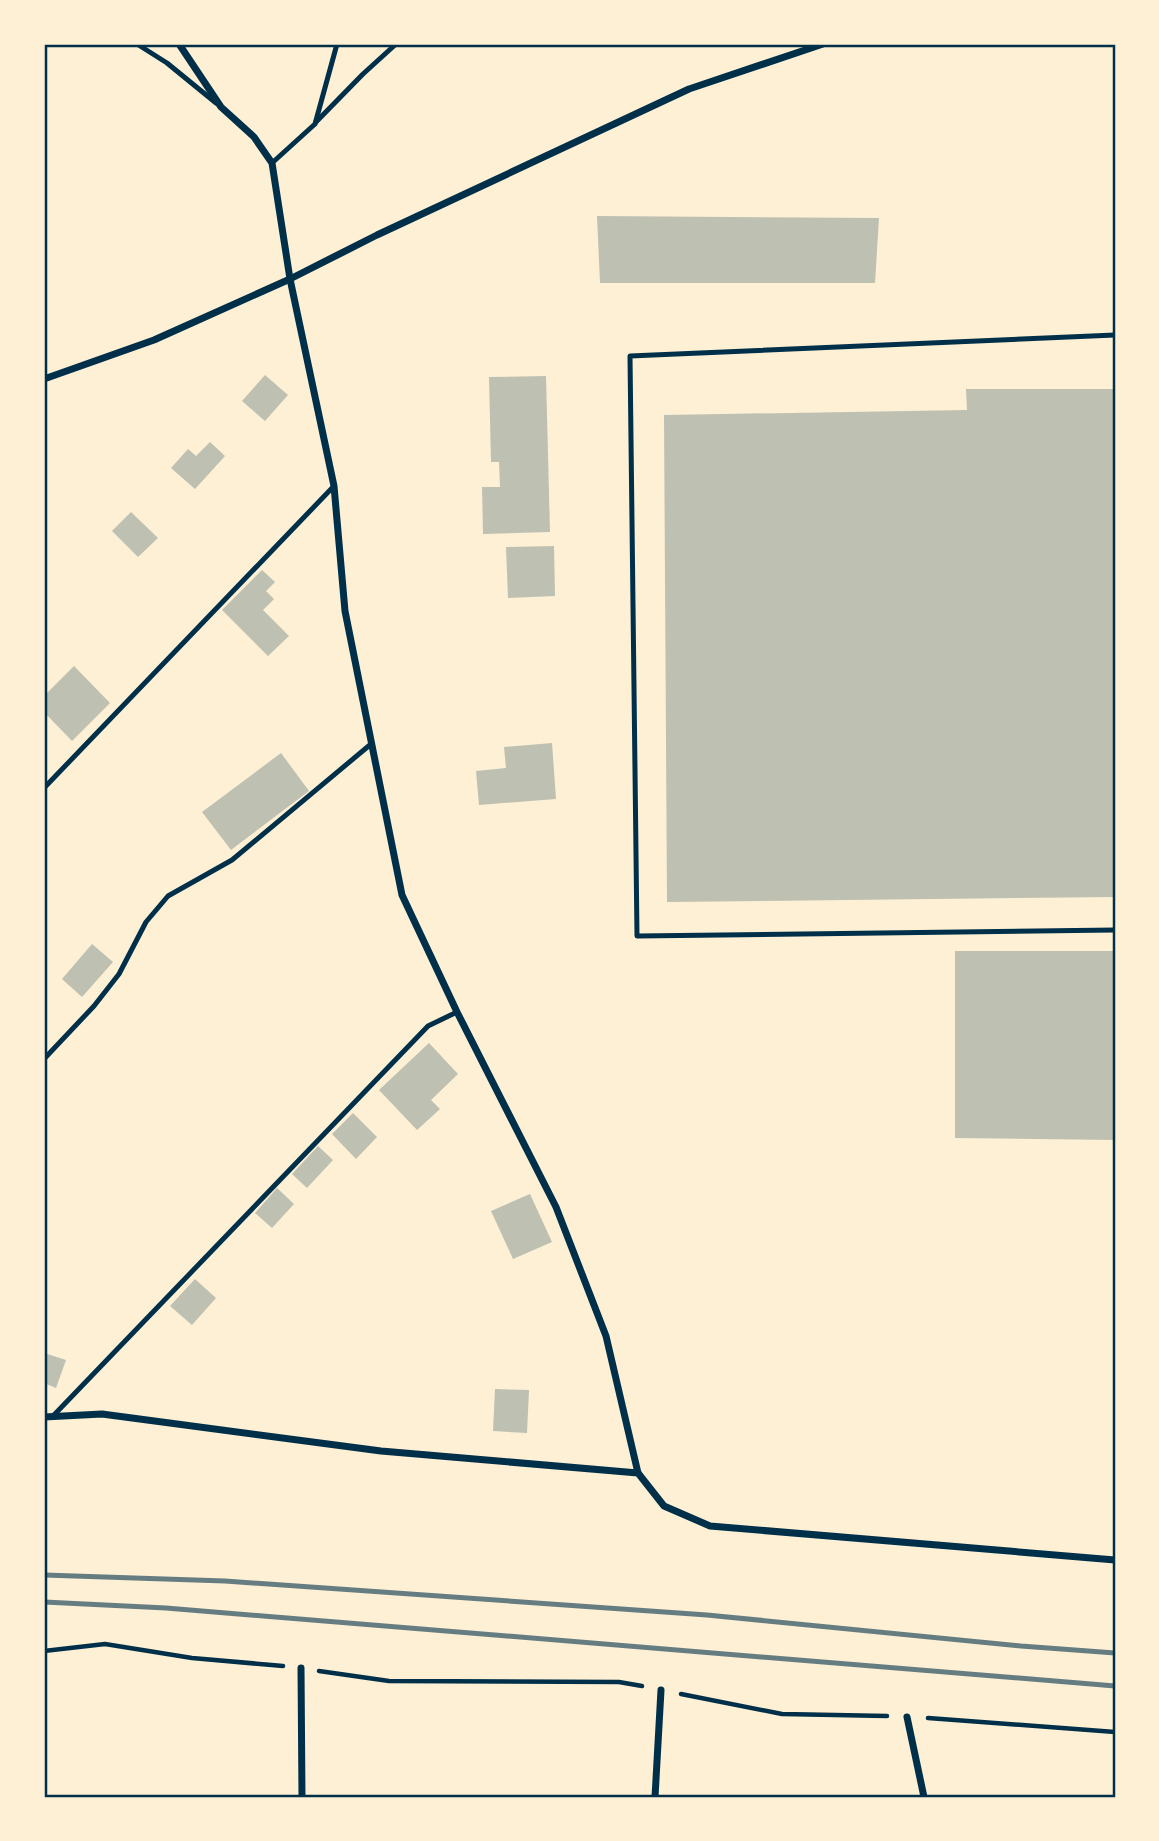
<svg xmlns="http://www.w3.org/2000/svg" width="1159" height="1841" viewBox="0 0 1159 1841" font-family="'Alegreya Sans',sans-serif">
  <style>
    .building { fill: #bec0b2 }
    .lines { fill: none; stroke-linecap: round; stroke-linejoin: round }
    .path { stroke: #003049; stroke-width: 4.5 }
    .service { stroke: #003049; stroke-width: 5 }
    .minor { stroke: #003049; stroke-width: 7 }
    .rail { stroke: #657d81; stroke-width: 5 }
    .neatline { fill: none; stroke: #003049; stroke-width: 2.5 }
  </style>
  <rect width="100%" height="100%" fill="#fdf0d5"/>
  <g class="building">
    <path d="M597,216L879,218L875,283H600Z"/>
    <path d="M265,375L288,395L265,421L242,401Z"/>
    <path d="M546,376L550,532L483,534L482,487H500L499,462H491L489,377Z"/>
    <path d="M966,389H1115V897L667,902L664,415L967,410Z"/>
    <path d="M210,442L225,456L195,489L171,468L188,449L196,456Z"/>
    <path d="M131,512L158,538L138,557L112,531Z"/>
    <path d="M554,546L555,596L508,598L506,547Z"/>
    <path d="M262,570L275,582L266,591L274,599L263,610L289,636L268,656L222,610Z"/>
    <path d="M74,666L110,703L72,741L44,712V696Z"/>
    <path d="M552,743L556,799L479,805L476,771L506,768L504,747Z"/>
    <path d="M281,753L309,791L231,850L202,812Z"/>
    <path d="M92,944L113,962L82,997L62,979Z"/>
    <path d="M955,951H1115V1140L955,1138Z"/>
    <path d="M429,1043L458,1074L431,1100L440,1109L417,1130L379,1090Z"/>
    <path d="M353,1113L377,1137L356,1159L332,1134Z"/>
    <path d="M318,1146L333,1160L307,1188L292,1174Z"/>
    <path d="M277,1188L294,1204L272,1228L255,1213Z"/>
    <path d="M530,1194L552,1242L513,1259L491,1211Z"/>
    <path d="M195,1279L216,1298L192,1325L170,1306Z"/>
    <path d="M44,1353L66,1360L56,1388L44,1383Z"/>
    <path d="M495,1389L529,1390L527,1433L493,1431Z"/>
  </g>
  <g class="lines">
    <g class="path">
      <path d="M44,1651L105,1644L192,1658L283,1666"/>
      <path d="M319,1671L389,1681L619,1682L642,1686"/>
      <path d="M681,1694L782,1714L887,1716"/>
      <path d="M928,1718L1115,1732"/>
    </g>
    <g class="service">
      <path d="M137,44L167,63L216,103"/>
      <path d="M316,122L363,74L396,44"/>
      <path d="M272,163L315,124L337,44"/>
      <path d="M1115,335L630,356L637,936L1115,930"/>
      <path d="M44,788L334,486"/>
      <path d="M44,1059L94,1006L119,974L146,922L168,896L232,860L371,744"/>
      <path d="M53,1416L428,1026L457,1012"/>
    </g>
    <g class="minor">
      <path d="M179,44L221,107L254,137L272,163L290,279L334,486L345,611L402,895L457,1012L556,1207L606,1336L638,1473"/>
      <path d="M44,379L154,340L290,279L377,235L689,89L823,44"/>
      <path d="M44,1417L102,1414L381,1451L638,1473L664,1506L710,1526L1115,1560"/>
      <path d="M301,1668L302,1797"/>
      <path d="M907,1717L924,1797"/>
      <path d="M655,1797L661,1690"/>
    </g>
    <g class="rail">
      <path d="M44,1575L225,1581L707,1615L1021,1646L1115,1653"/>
      <path d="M44,1602L166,1608L1115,1686"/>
    </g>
  </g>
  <rect width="1159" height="1841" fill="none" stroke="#fdf0d5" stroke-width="91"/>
  <rect x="46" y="46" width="1068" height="1750" class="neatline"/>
</svg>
